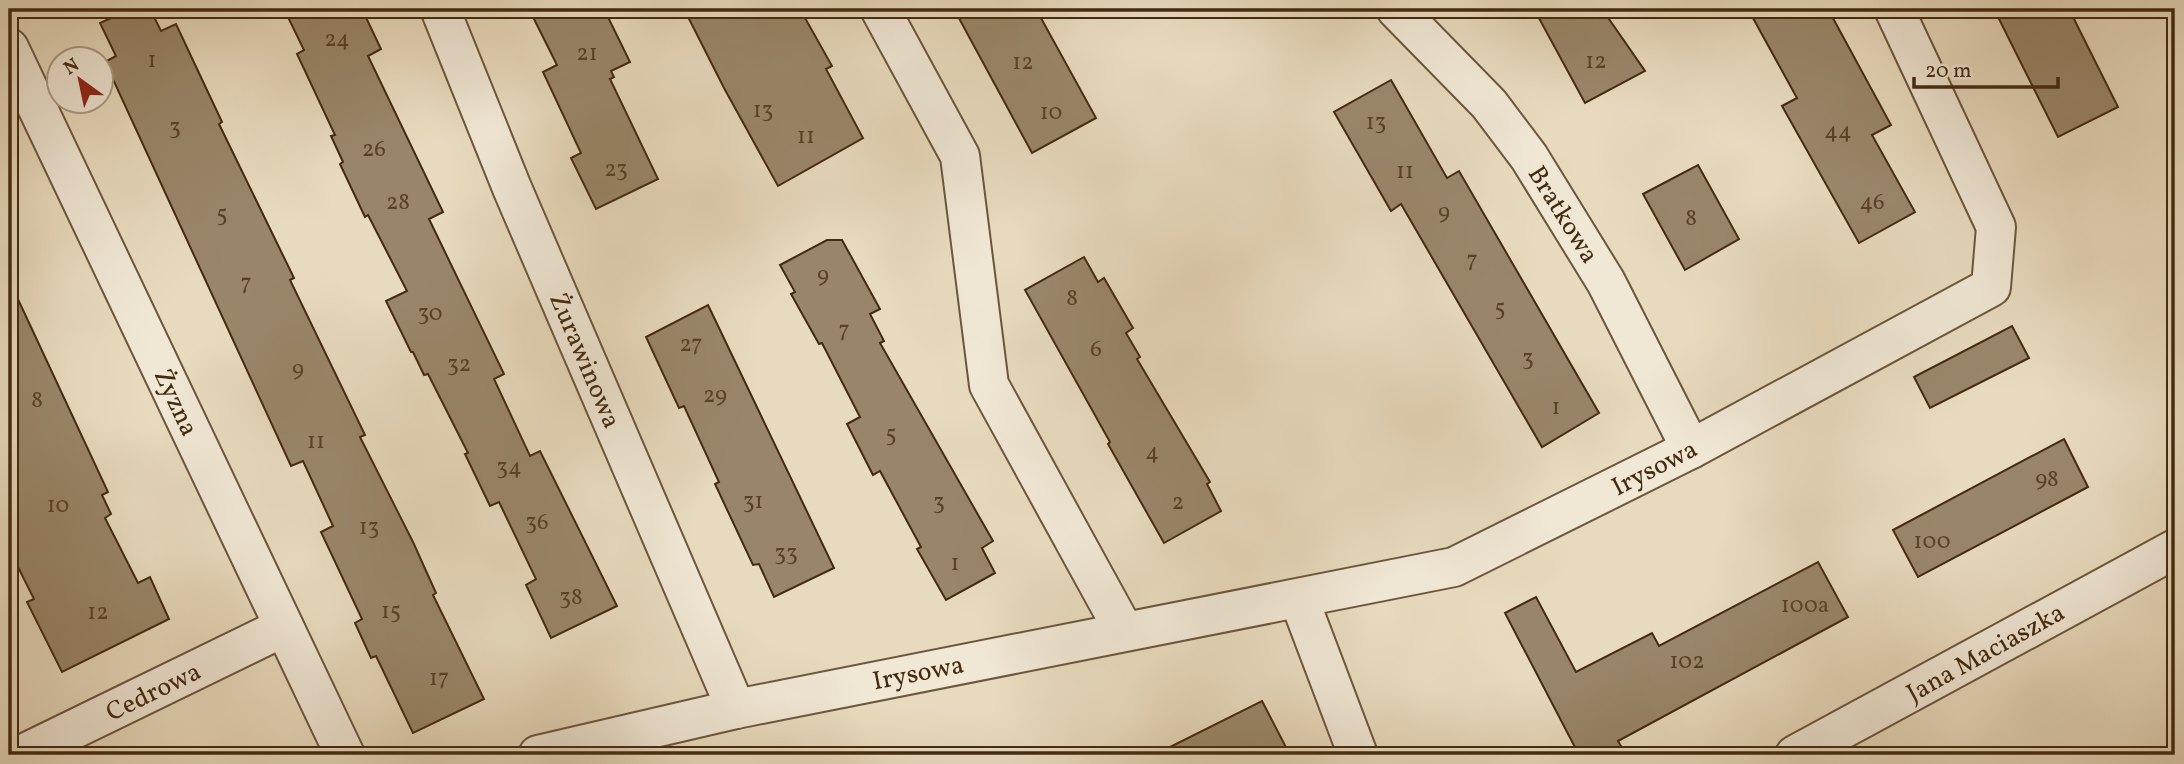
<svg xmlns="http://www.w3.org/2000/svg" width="2184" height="764" viewBox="0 0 2184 764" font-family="Vollkorn,serif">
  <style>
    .building { fill: #99866a; stroke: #432a10; stroke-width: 2 }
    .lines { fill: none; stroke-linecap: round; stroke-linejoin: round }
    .minor-casing { stroke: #6c563c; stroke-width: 42 }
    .minor { stroke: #f0e7d5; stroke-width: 38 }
    .labels { text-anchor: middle; stroke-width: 5; stroke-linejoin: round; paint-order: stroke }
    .number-label { font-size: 23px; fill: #584126 }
    .street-label { font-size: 26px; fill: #432a10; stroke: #f0e7d5 }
  </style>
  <rect width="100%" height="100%" fill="#e8dabe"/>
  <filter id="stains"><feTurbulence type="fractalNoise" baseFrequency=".00286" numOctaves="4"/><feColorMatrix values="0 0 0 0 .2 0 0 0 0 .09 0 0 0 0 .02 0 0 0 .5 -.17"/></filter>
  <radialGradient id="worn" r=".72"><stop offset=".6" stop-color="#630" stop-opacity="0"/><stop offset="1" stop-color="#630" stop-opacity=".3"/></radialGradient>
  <g class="building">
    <path d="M131,9H150L161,31L176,24L222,122L219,124L294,278L290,280L365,435L360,437L413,542L436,593L433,595L484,699L413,733L376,656L371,658L355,623L362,619L321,532L333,526L303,461L291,466L105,62L116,56L100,23Z"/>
    <path d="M284,9H362L381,49L368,56L443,212L429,219L504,374L494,379L530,456L540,451L617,606L551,638L526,585L536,579L499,502L490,506L465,454L468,453L428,374L424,375L413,352H411L386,301L407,291L368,215L365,217L340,164L343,162L331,136L335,135L297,54L304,50Z"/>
    <path d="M529,9H604L630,62L611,71L614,77L610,79L658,179L596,209L571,158L581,153L543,72L557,65Z"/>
    <path d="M684,9H800L832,66L826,69L863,138L778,186L724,88Z"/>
    <path d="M954,9H1036L1096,118L1032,153Z"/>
    <path d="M1534,9H1602L1645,71L1585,103Z"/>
    <path d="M1748,9H1828L1891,125L1872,135L1915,212L1859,243L1782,106L1797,98Z"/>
    <path d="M1994,9H2069L2118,107L2058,137Z"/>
    <path d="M1391,80L1447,178L1459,171L1599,413L1542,447L1401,204L1391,211L1334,112Z"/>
    <path d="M1698,165L1739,239L1685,270L1643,194Z"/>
    <path d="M827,240H842L880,309L870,314L884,341L880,343L993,541L982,548L995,573L946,600L917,549L921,547L880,471L873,475L847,424L860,417L822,343L819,344L791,294L795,292L780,265Z"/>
    <path d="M1084,257L1098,282L1104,278L1133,328L1126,333L1140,357L1137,359L1210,482L1207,484L1221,511L1164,543L1108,444L1110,442L1025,290Z"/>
    <path d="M9,280L108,492L102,495L111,514L105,518L138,583L150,577L169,619L62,672L27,602L34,599L9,549Z"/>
    <path d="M708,305L834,568L774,597L759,564L753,565L715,484L719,482L684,406L679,408L646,337Z"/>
    <path d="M2012,326L2029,358L1930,408L1914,377Z"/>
    <path d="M2064,439L2088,487L1918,577L1893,530Z"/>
    <path d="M1818,562L1848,617L1618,741L1626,755H1579L1505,613L1536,597L1576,672L1652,633L1659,646Z"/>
    <path d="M1262,701L1290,755H1154Z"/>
  </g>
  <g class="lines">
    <g class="minor-casing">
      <g id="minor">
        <path d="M440,9L512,188L736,709"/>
        <path d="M880,9L960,156L989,385L1124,631"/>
        <path d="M1396,9L1489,104L1529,157L1606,282L1691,449"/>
        <path d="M9,48L345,755"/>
        <path d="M1299,599L1358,755"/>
        <path d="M21,755L284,627"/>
        <path d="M538,755L736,709L1454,567L1691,449L1991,287L1996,227L1894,9"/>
        <path d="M1795,755L2175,549"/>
      </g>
    </g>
    <use href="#minor" class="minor"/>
  </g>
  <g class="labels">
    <g class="number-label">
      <text x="337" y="46">24</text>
      <text x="587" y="60">21</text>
      <text x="152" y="67">1</text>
      <text x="1596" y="68">12</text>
      <text x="1023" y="69">12</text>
      <text x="763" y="117">13</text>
      <text x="1051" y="119">10</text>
      <text x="1376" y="129">13</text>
      <text x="175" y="134">3</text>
      <text x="1838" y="138">44</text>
      <text x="806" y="143">11</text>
      <text x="374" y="156">26</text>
      <text x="616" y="176">23</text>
      <text x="1405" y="178">11</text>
      <text x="398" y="209">28</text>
      <text x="1872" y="209">46</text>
      <text x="1444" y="219">9</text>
      <text x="222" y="221">5</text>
      <text x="1691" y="225">8</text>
      <text x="1472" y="267">7</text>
      <text x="823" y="282">9</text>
      <text x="246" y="290">7</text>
      <text x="1072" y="305">8</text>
      <text x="1500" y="315">5</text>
      <text x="430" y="320">30</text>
      <text x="844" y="337">7</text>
      <text x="691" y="351">27</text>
      <text x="1096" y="356">6</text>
      <text x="1528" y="365">3</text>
      <text x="459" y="371">32</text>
      <text x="298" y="376">9</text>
      <text x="715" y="402">29</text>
      <text x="37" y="407">8</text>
      <text x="1556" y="414">1</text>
      <text x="891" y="441">5</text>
      <text x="316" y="448">11</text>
      <text x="1152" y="459">4</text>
      <text x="509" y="474">34</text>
      <text x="2047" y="486">98</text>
      <text x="753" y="508">31</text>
      <text x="939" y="509">3</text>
      <text x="1178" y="509">2</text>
      <text x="58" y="512">10</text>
      <text x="537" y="529">36</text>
      <text x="369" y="534">13</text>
      <text x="1932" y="548">100</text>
      <text x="786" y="560">33</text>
      <text x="955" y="570">1</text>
      <text x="571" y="604">38</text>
      <text x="1805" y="612">100a</text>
      <text x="391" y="618">15</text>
      <text x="98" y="619">12</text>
      <text x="1687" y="668">102</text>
      <text x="439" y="685">17</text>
    </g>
    <g class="street-label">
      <text transform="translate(1564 214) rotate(58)" y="9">Bratkowa</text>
      <text transform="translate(586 360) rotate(67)" y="9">Żurawinowa</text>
      <text transform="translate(177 402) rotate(65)" y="9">Żyzna</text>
      <text transform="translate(1654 467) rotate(-27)" y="9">Irysowa</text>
      <text transform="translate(1985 652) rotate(-29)" y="9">Jana Maciaszka</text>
      <text transform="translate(918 672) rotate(-11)" y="9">Irysowa</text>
      <text transform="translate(153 691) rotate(-26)" y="9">Cedrowa</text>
    </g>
  </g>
  <rect width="2184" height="764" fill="none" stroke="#e8dabe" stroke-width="35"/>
  <rect x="10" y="10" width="2163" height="743" fill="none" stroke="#432a10" stroke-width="3.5"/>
  <rect x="18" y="18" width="2149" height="729" fill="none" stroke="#432a10" stroke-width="2"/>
  <g transform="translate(80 80) rotate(327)"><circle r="33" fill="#f0e7d5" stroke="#ab9b86" stroke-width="2"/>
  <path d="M0-5L12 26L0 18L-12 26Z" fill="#8f2418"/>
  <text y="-10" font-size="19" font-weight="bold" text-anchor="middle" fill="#432a10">N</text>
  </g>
  <path d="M1914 77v10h144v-10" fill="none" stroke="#432a10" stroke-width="3.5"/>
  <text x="1925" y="77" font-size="21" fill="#432a10" stroke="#f0e7d5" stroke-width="5" paint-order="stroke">20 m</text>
  <rect width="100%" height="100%" filter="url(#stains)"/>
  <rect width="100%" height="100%" fill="url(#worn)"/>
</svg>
